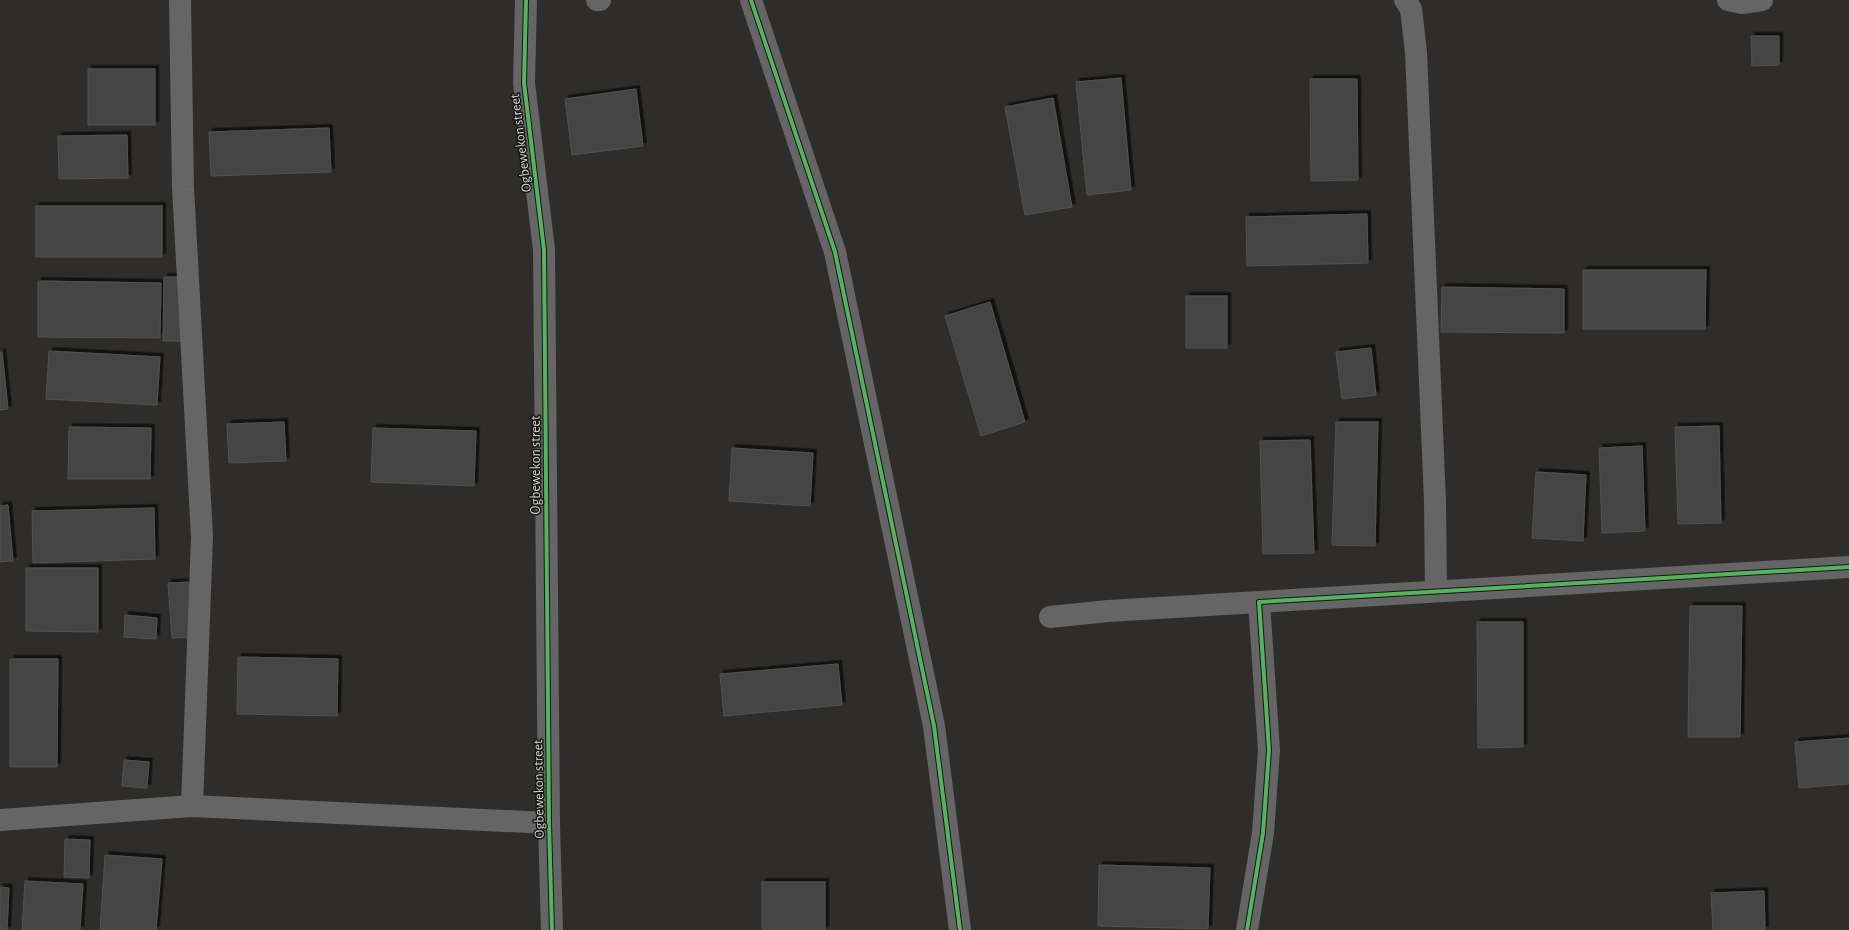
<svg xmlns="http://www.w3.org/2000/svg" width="1849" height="930" viewBox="0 0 1849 930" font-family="'Alegreya Sans',sans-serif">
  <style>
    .building { fill: #454544; stroke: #525250; filter: url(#shadow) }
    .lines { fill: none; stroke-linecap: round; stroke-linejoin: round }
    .street { stroke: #656565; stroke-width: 22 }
    .cycleway-casing { stroke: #161614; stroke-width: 6 }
    .cycleway { stroke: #56b35d; stroke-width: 4 }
    .labels { text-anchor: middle; stroke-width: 3; stroke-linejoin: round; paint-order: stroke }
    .street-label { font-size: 14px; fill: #d6d5d3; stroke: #161614 }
  </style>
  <defs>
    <filter id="shadow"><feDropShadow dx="3.5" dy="-3.5" stdDeviation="0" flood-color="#0009"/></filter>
  </defs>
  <rect width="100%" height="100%" fill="#2e2d2b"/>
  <g class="building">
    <path d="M1751,36H1779V65L1752,66Z"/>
    <rect x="88" y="69" width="67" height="56"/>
    <path d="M1121,78L1131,190L1087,195L1076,82Z"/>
    <path d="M1310,79H1357L1358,180L1311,181Z"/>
    <path d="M636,89L643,146L572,155L565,99Z"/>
    <path d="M1053,98L1072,207L1025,215L1005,107Z"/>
    <path d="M329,128L331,172L211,176L209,132Z"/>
    <path d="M127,135L128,178L59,179L58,136Z"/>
    <rect x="36" y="206" width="126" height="51"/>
    <path d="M1367,214L1368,263L1247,266L1246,217Z"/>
    <path d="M1583,270H1706L1705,329H1583Z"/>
    <path d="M164,277H185V341H163Z"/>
    <path d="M38,281L161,283L160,338L38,337Z"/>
    <path d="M1442,287L1564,289V333L1441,332Z"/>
    <rect x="1186" y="296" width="41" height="52"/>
    <path d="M990,302L1025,422L981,436L945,316Z"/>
    <path d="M1371,348L1376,395L1342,399L1336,352Z"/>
    <path d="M49,351L160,357L157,405L46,399Z"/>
    <path d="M0,352H2L8,409L0,410Z"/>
    <path d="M284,422L286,461L229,463L227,424Z"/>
    <path d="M1336,422H1378L1375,546L1332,545Z"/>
    <path d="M1719,426L1721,523L1678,524L1675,427Z"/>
    <path d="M69,427L151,428L150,479H68Z"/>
    <path d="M373,428L476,431L474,486L371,482Z"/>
    <path d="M1310,440L1314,553L1263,554L1260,441Z"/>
    <path d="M1642,446L1645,531L1602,533L1599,448Z"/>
    <path d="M732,448L813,453L810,506L729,501Z"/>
    <path d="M1536,472L1586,475L1583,541L1532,538Z"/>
    <path d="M8,505L13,561L0,562V506Z"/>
    <path d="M154,508L155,559L33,563L32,511Z"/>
    <path d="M26,568H98V632L26,631Z"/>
    <path d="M192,582L196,637L172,638L168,583Z"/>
    <path d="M1690,606H1742L1740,737H1688Z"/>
    <path d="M125,615L157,618L156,639L124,637Z"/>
    <path d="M1477,622H1523V747L1478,748Z"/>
    <path d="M238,657L338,659L337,716L237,714Z"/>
    <path d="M10,659H58L57,767H10Z"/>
    <path d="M838,664L842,705L724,716L720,674Z"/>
    <path d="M1849,738V784L1799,788L1795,742Z"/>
    <path d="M124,760L149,762L147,788L122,786Z"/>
    <path d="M65,839L90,840L89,878L64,877Z"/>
    <path d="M105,855L162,859L156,930H100Z"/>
    <path d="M1099,865L1210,868L1208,929L1098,926Z"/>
    <path d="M25,881L83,884L80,930H22Z"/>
    <rect x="762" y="882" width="63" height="48"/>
    <path d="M0,887L9,888L7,930H0Z"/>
    <path d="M1764,891L1765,930H1713L1711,893Z"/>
  </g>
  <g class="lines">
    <g class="street">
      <path d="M180,0L183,187L202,537L192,806"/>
      <path d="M526,0L524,83L544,250L549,823L552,930"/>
      <path d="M597,0H600"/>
      <path d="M751,0L835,252L934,726L960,930"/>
      <path d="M1405,0L1411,9L1416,52L1435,501L1436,591"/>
      <path d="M1728,0L1742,3L1762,0"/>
      <path d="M1050,617L1108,611L1259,602"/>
      <path d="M0,820L192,806L549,823"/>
      <path d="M1247,930L1263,833L1269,750L1259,602L1849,567"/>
    </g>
    <g class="cycleway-casing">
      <g id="cycleway">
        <path d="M526,0L524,83L544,250L549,823L552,930"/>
        <path d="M751,0L835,252L934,726L960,930"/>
        <path d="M1247,930L1263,833L1269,750L1259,602L1849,567"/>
      </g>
    </g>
    <use href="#cycleway" class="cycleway"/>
  </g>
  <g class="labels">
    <g class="street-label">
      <text transform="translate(520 143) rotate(-97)" y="5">Ogbewekon street</text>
      <text transform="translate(535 465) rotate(-90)" y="5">Ogbewekon street</text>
      <text transform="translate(538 789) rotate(-91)" y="5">Ogbewekon street</text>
    </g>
  </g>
</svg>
